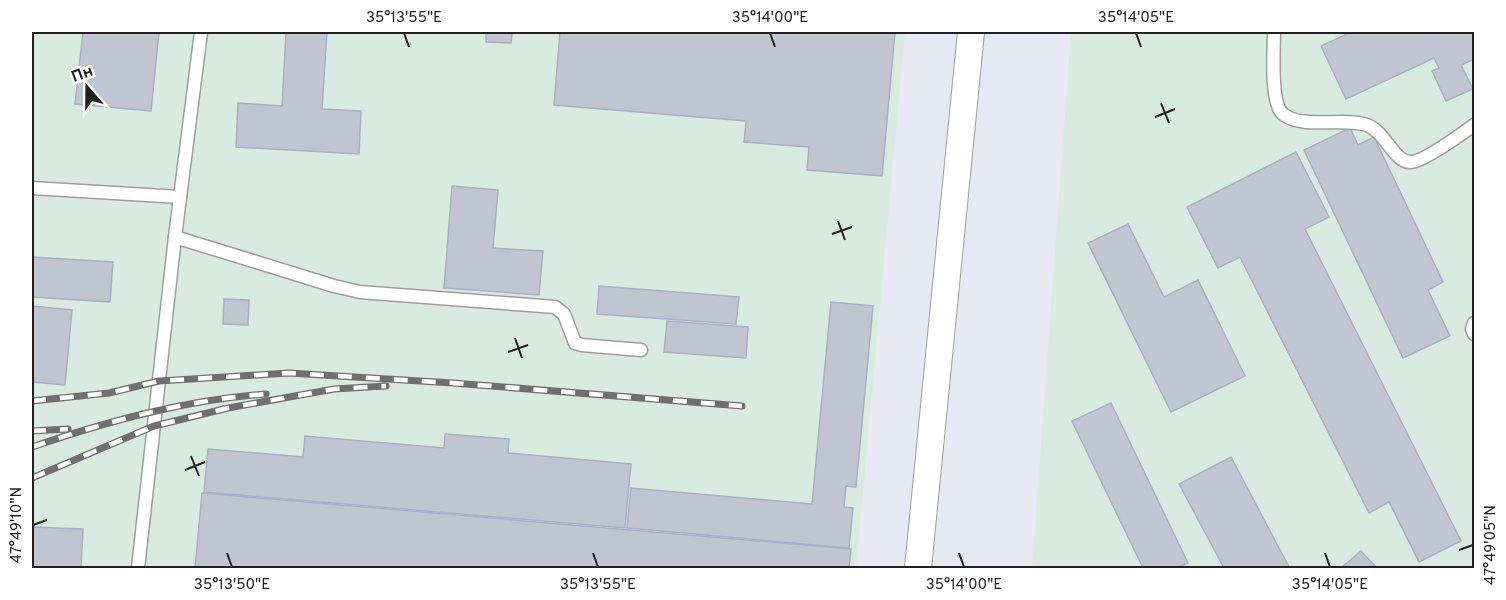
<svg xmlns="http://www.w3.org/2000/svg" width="1506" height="600" viewBox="0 0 1506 600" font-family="Overpass,sans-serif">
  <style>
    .industrial { fill: #d9ebe1 }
    .building { fill: #c0c5d2; stroke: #a9b0c4; stroke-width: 1.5 }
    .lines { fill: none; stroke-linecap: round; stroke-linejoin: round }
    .service-casing { stroke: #9e9e9e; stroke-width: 15 }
    .minor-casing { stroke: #9e9e9e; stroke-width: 28 }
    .service { stroke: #fff; stroke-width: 12 }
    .minor { stroke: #fff; stroke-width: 26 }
    .rail-casing { stroke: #6f6f6f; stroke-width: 7 }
    .rail { stroke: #fff; stroke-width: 4.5; stroke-dasharray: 14; stroke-linecap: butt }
    .ticks { fill: none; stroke: #212121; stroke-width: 2 }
    .neatline { fill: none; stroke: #212121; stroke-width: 2 }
    .ticks-label { font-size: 15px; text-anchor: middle; fill: #212121 }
  </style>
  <rect width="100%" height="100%" fill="#e7e8f1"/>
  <g class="industrial">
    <path d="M32,32H905L856,568H32Z"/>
    <path d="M1071,32H1474V568H1032Z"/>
  </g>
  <g class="building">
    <path d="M83,32H159L151,111L75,104Z"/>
    <path d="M286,32H327L322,109L361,111L359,154L236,147L238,103L282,106Z"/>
    <path d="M486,32H512L511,43L486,42Z"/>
    <path d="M560,32H895L882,176L807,170L809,147L744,142L746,121L554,105Z"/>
    <path d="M1351,32H1474V59L1461,65L1473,89L1446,101L1432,71L1439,68L1434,58L1346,99L1321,46Z"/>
    <path d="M1350,128L1358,145L1374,137L1443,282L1428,290L1450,336L1403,358L1304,150Z"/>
    <path d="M1296,152L1329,217L1305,229L1461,541L1419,562L1389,502L1369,513L1240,257L1218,268L1187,207Z"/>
    <path d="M452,186L498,190L493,248L543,251L539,295L444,288Z"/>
    <path d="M1128,224L1164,297L1198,280L1245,376L1171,412L1088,243Z"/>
    <path d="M32,257L113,262L110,302L32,297Z"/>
    <path d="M599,286L739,297L736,324L597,314Z"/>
    <path d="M224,299L249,300L248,325L223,324Z"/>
    <path d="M831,302L873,306L856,487L846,486L844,507L853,508L849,548L627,528L631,488L812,504Z"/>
    <path d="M32,306L72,310L65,385L32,382Z"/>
    <path d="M667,321L748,327L746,358L664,352Z"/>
    <path d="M1111,403L1188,563L1176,568H1143L1072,421Z"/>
    <path d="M445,434L509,439L508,453L631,464L625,528L204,492L208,449L303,457L305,436L444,448Z"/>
    <path d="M1231,457L1289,567L1287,568H1224L1179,484Z"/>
    <path d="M202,493L851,549L849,568H195Z"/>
    <path d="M32,527L83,529L81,568H32Z"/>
    <path d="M1361,551L1377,568H1341Z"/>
  </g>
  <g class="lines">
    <g class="service-casing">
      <g id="service">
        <path d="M1274,32C1274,49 1270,101 1282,113C1299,130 1344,117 1367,125C1386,132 1394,163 1411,162C1423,162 1463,133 1474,125"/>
        <path d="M32,188L180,197"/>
        <path d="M175,237L334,286L360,292L555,307L564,314L575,343L582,345L641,350"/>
        <path d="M1474,323L1472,329L1474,334"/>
        <path d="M138,568L175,237L201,32"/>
      </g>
    </g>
    <g class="minor-casing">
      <path id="minor" d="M918,568L971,32"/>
    </g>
    <use href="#service" class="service"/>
    <use href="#minor" class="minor"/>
    <g class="rail-casing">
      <g id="rail">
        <path d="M32,401L109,393L159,381L289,373L453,383L742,406"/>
        <path d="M32,431L68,429"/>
        <path d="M32,447C108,421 185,400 266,394"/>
        <path d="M32,478L154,426L228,408L334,389L386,386"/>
      </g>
    </g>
    <use href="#rail" class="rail"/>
  </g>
  <path class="ticks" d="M404,33L409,47M770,33L775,47M1136,33L1141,47M1161,103L1169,123M1155,117L1175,109M838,221L845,240M832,234L852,227M515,338L522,358M508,352L528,345M191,456L199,476M185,470L205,462M33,525L47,520M1459,550L1473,545M227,553L232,567M593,553L598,567M959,553L964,567M1325,553L1330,567"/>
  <rect width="1506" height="600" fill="none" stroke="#ffffff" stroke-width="66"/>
  <g transform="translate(87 87) rotate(340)" stroke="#ffffff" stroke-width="4.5" paint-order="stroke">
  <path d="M0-4.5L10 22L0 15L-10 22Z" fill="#212121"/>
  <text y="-9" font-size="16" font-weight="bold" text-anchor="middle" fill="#212121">Пн</text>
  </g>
  <rect x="33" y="33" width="1440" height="534" class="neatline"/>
  <g class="ticks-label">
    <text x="404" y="22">35°13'55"E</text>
    <text x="770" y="22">35°14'00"E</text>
    <text x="1136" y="22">35°14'05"E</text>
    <text transform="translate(16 525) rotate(-90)" y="5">47°49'10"N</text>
    <text transform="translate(1490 545) rotate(-90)" y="5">47°49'05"N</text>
    <text x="232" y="589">35°13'50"E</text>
    <text x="598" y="589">35°13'55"E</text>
    <text x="964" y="589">35°14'00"E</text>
    <text x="1330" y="589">35°14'05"E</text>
  </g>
</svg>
